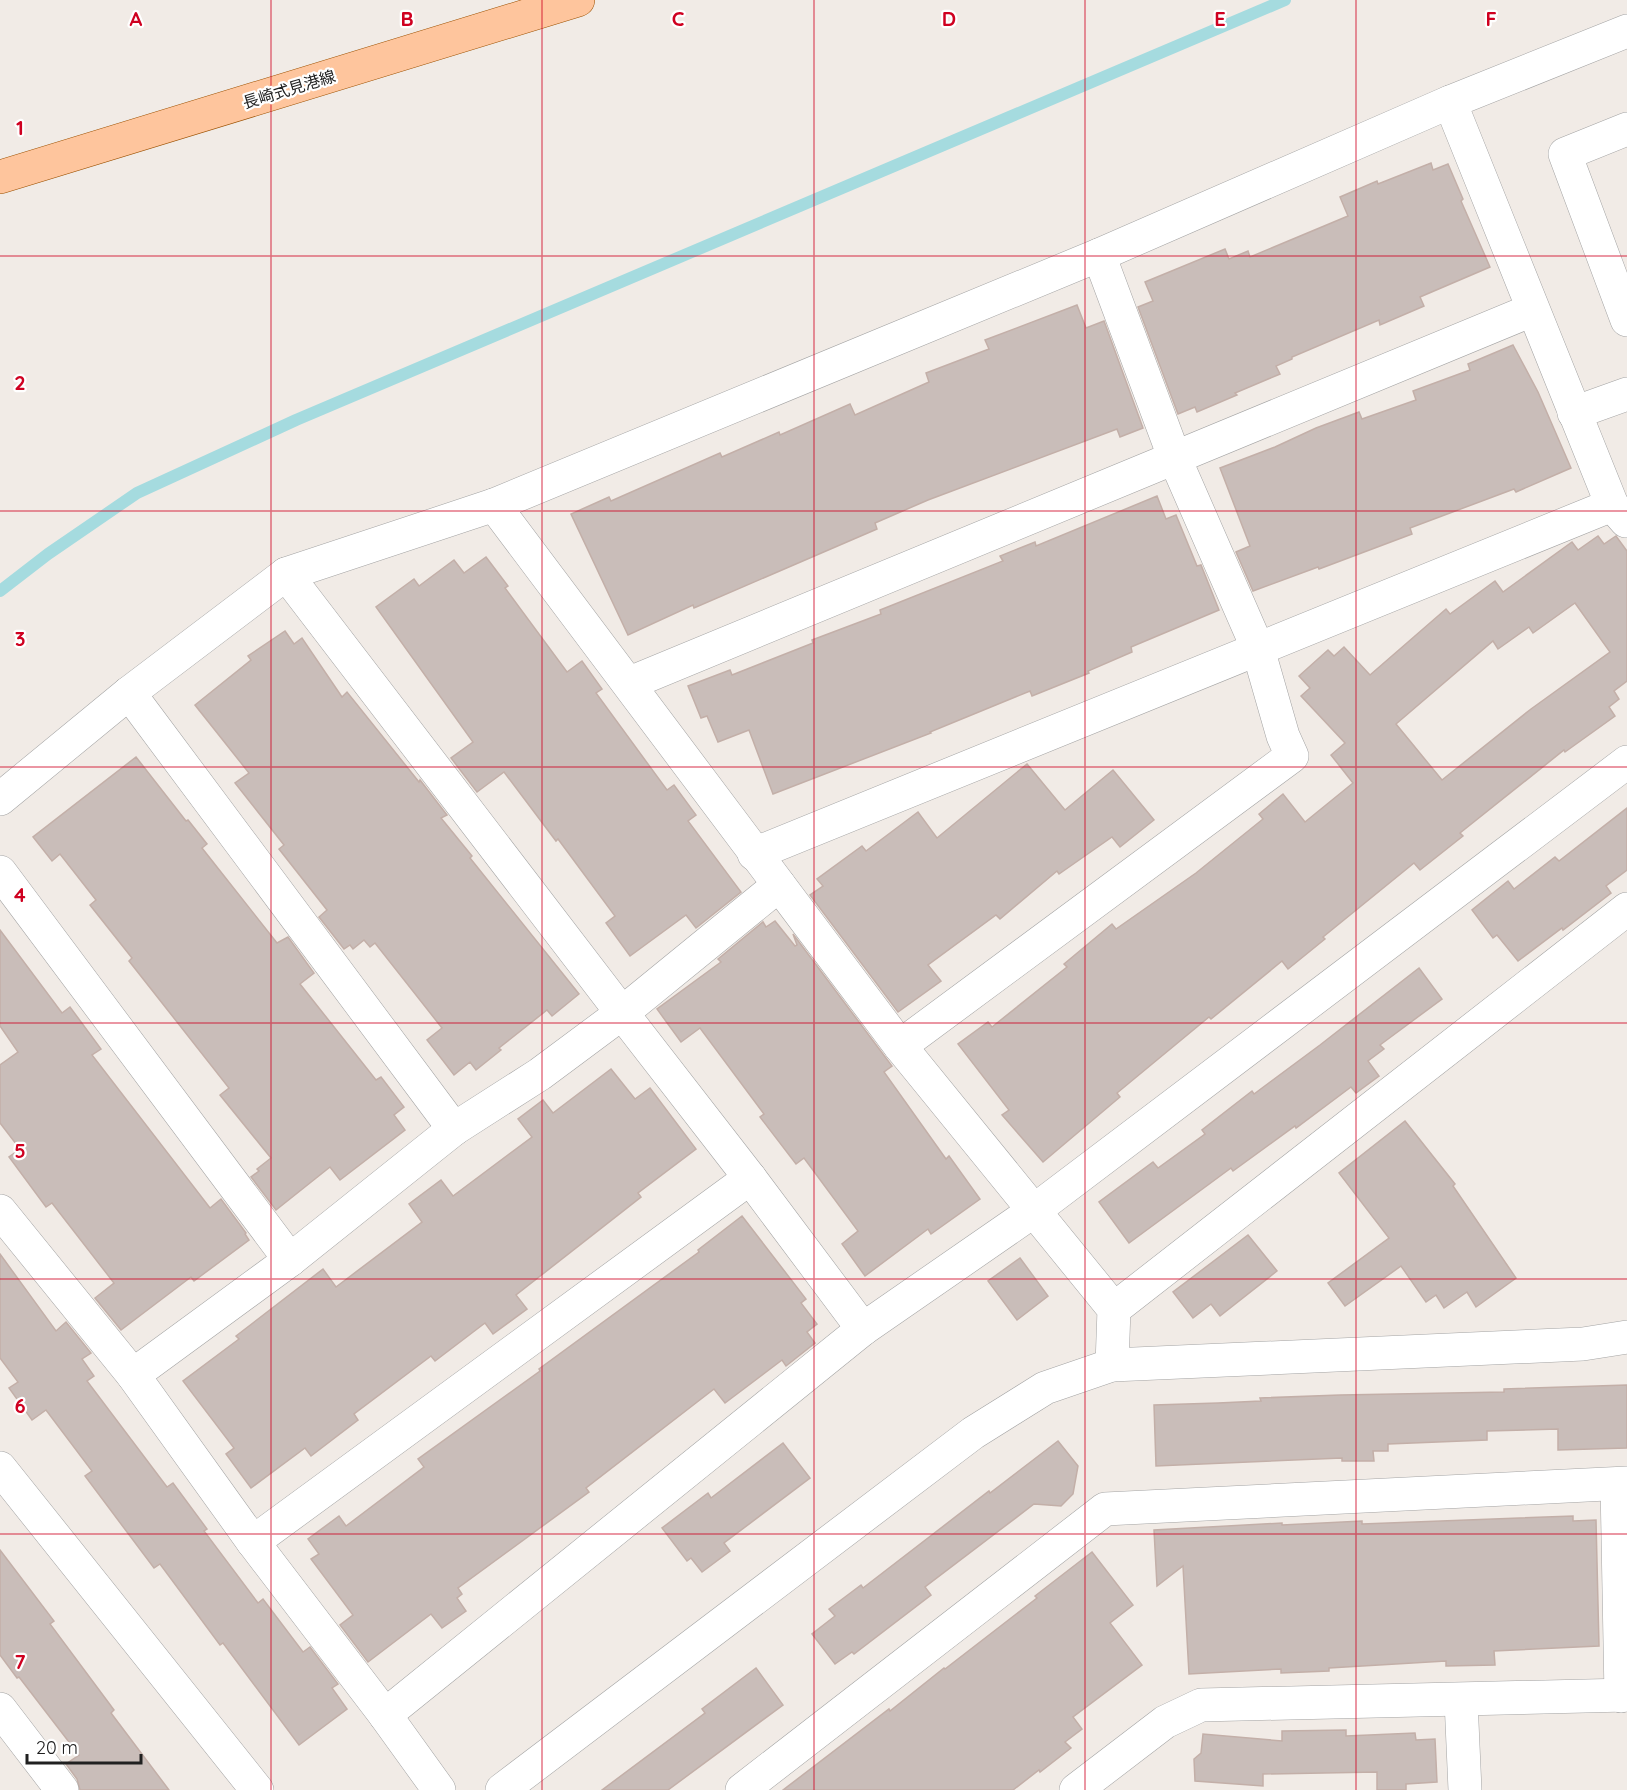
<svg xmlns="http://www.w3.org/2000/svg" width="1627" height="1790" viewBox="0 0 1627 1790" font-family="Quicksand,'Noto Sans JP',sans-serif">
  <style>
    .lines { fill: none; stroke-linecap: round; stroke-linejoin: round }
    .stream { stroke: #a5dbdf; stroke-width: 12 }
    .building { fill: #c9bdb9; stroke: #c3afa8; stroke-width: 1.5; fill-rule: evenodd }
    .minor-casing { stroke: #a4a4a4; stroke-width: 34 }
    .major-casing { stroke: #9b5000; stroke-width: 34 }
    .minor { stroke: #fff; stroke-width: 33 }
    .major { stroke: #fec59d; stroke-width: 33 }
    .grid { fill: none; stroke: #cf0020; stroke-width: 1.5; stroke-opacity: 0.55 }
    .labels { text-anchor: middle; stroke-width: 4.5; stroke-linejoin: round; paint-order: stroke }
    .street-label { font-size: 16px; fill: #202020; stroke: #fff }
    .grid-label { font-size: 20px; text-anchor: middle; font-weight: bold; fill: #cf0020; stroke: #fff; stroke-width: 4.5; stroke-linejoin: round; paint-order: stroke }
  </style>
  <rect width="100%" height="100%" fill="#f1ebe6"/>
  <g class="lines">
    <path class="stream" d="M0,591L48,554L137,493L296,420L1285,0"/>
  </g>
  <g class="building">
    <path d="M1431,163L1433,170L1448,164L1463,199L1461,201L1490,267L1420,297L1424,306L1380,325L1379,320L1292,357V359L1276,366L1280,374L1235,393L1237,395L1197,412L1195,407L1178,414L1138,307L1153,301L1145,282L1225,249L1229,259L1248,251L1250,257L1348,216L1340,197L1377,181L1378,184Z"/>
    <path d="M1077,305L1086,328L1104,321L1143,428L1120,437L1117,429L928,500L875,523L877,529L694,608L693,605L628,635L571,514L609,497L611,501L720,453L722,457L779,432L780,435L850,404L855,415L929,382L926,373L989,349L985,340Z"/>
    <path d="M1513,345L1538,392L1571,468L1516,492L1514,489L1410,528L1412,534L1319,569L1318,567L1253,591L1236,552L1250,546L1220,468L1275,447L1316,428L1359,412L1362,419L1416,400L1413,391L1470,370L1468,364Z"/>
    <path d="M1157,496L1166,519L1176,515L1197,566L1201,565L1219,610L1131,647L1132,652L1088,671L1089,673L1032,696L1030,691L930,732L931,733L773,794L749,730L718,742L707,716L701,718L688,686L730,670L732,675L813,643L812,640L881,614L880,610L1003,561L1000,556L1035,542L1036,546Z"/>
    <path d="M1598,536L1604,544L1616,536L1627,551V681L1614,691L1619,699L1609,707L1615,716L1565,752L1564,750L1460,833L1463,836L1420,870L1414,863L1323,937L1325,939L1288,969L1282,961L1211,1019L1209,1017L1117,1093L1120,1097L1043,1162L1002,1115L1009,1110L958,1044L988,1022L992,1027L1067,967L1064,964L1112,924L1116,929L1196,873L1263,819L1259,814L1283,794L1305,822L1353,783L1331,755L1345,743L1301,696L1310,688L1299,676L1328,650L1334,656L1344,647L1370,675L1446,609L1450,614L1495,581L1503,592L1572,542L1578,550ZM1575,603L1610,652L1531,709L1442,780L1396,724L1493,641L1498,649L1529,627L1533,633Z"/>
    <path d="M486,557L508,586L505,588L567,672L582,661L602,689L596,693L667,790L674,785L696,815L688,821L741,892L696,928L686,915L630,956L606,923L615,916L558,839L556,841L504,772L477,792L451,758L473,742L376,607L414,579L419,586L454,560L464,573Z"/>
    <path d="M285,631L294,644L302,638L342,697L347,692L419,782L420,780L447,815L441,818L472,856L470,858L579,994L552,1016L547,1010L499,1048L501,1050L476,1070L470,1062L454,1075L427,1040L442,1028L375,943L370,947L364,940L353,949L350,945L344,949L319,917L327,910L279,849L284,845L235,783L249,773L195,705L251,660L248,656Z"/>
    <path d="M136,757L186,821L188,820L207,844L202,848L277,943L288,937L314,973L300,984L376,1080L381,1077L404,1107L394,1115L405,1130L340,1180L330,1167L276,1210L251,1177L259,1171L257,1169L271,1158L220,1095L229,1088L129,961L132,958L90,905L96,900L60,854L52,861L33,837Z"/>
    <path d="M1027,764L1065,810L1113,770L1154,820L1120,847L1112,837L1059,874L1057,871L1000,919L996,915L928,965L941,981L898,1012L810,895L823,886L817,879L862,846L866,851L918,812L937,838Z"/>
    <path d="M1627,808V870L1606,886L1611,893L1563,930L1562,928L1518,961L1497,935L1493,938L1472,910L1508,881L1514,889L1555,857L1559,861Z"/>
    <path d="M775,921L795,946L797,945L793,934L892,1066L884,1072L946,1159L949,1156L980,1199L931,1234L928,1229L865,1276L842,1244L858,1231L804,1158L796,1164L760,1117L764,1114L700,1028L681,1042L657,1009L721,962L718,959L763,922L766,927Z"/>
    <path d="M0,930L62,1013L70,1007L101,1049L92,1055L210,1208L221,1199L246,1233L245,1234L249,1240L194,1281L191,1277L121,1330L95,1298L114,1283L52,1203L46,1207L9,1157L20,1149L0,1123V1065L18,1052L0,1026Z"/>
    <path d="M1419,968L1442,999L1380,1045L1384,1049L1368,1061L1379,1076L1356,1093L1351,1087L1296,1128L1295,1126L1233,1171L1231,1168L1129,1243L1099,1202L1153,1162L1158,1168L1205,1134L1202,1130L1252,1091L1254,1094L1320,1045Z"/>
    <path d="M611,1069L635,1099L650,1088L696,1149L638,1193L641,1197L516,1295L527,1309L493,1334L485,1323L435,1361L431,1356L354,1414L358,1420L311,1456L305,1448L251,1488L226,1454L234,1448L183,1381L239,1339L236,1336L323,1269L336,1287L422,1222L409,1204L441,1180L453,1196L532,1137L518,1119L543,1100L553,1113Z"/>
    <path d="M1405,1121L1455,1184L1453,1186L1516,1278L1476,1307L1467,1292L1444,1308L1436,1295L1426,1302L1401,1266L1345,1306L1328,1283L1389,1238L1339,1173Z"/>
    <path d="M742,1216L806,1299L801,1303L817,1324L807,1332L815,1343L786,1366L782,1360L725,1403L714,1389L586,1488L589,1492L458,1588L462,1594L457,1598L466,1611L442,1628L431,1614L368,1662L340,1625L353,1615L311,1559L319,1554L308,1539L339,1516L346,1526L424,1467L418,1459L540,1371L539,1369L699,1252L698,1250Z"/>
    <path d="M1248,1235L1277,1271L1220,1316L1211,1304L1193,1318L1173,1292Z"/>
    <path d="M0,1254L56,1331L66,1322L91,1353L82,1359L94,1376L87,1381L167,1487L173,1483L207,1529L204,1531L258,1603L263,1599L303,1652L310,1647L338,1684L332,1688L347,1709L299,1745L223,1643L220,1645L160,1564L154,1568L85,1476L92,1471L46,1410L32,1420L9,1388L18,1382L0,1358Z"/>
    <path d="M1020,1258L1048,1296L1017,1320L988,1281Z"/>
    <path d="M1627,1385V1448L1558,1450V1429L1487,1431V1440L1388,1444V1451H1373L1374,1461H1342V1458L1156,1466L1154,1405L1218,1403L1261,1401L1260,1398L1340,1395L1504,1392V1389Z"/>
    <path d="M1058,1441L1078,1466L1073,1494L1061,1506L1034,1504L925,1587L931,1595L854,1654L852,1652L835,1664L812,1634L835,1616L829,1609L861,1585L863,1588L989,1491L990,1493Z"/>
    <path d="M783,1443L810,1478L724,1543L730,1551L702,1572L691,1558L687,1561L662,1528L708,1493L711,1498Z"/>
    <path d="M1573,1516V1521L1596,1520L1599,1646L1494,1651L1495,1665L1446,1666V1661L1329,1668V1671L1281,1673V1669L1189,1674L1183,1566L1157,1586L1154,1530L1282,1523V1525L1362,1521V1524Z"/>
    <path d="M0,1550L54,1621L50,1624L114,1710L111,1713L169,1790H80L77,1779L66,1764L79,1755L19,1677L17,1678L0,1655Z"/>
    <path d="M1092,1552L1133,1605L1110,1623L1142,1665L1073,1717L1082,1729L1065,1742L1071,1748L1040,1772L1039,1770L1013,1790H783L889,1709L890,1711L944,1668L945,1669L1037,1598L1035,1596Z"/>
    <path d="M756,1668L783,1705L668,1790H602L705,1713L702,1709Z"/>
    <path d="M1346,1730V1736L1415,1733L1416,1740L1435,1739L1437,1782L1406,1784V1790H1377V1772L1263,1774V1786L1195,1781L1194,1759L1201,1753L1203,1734L1282,1741V1731Z"/>
  </g>
  <g class="lines">
    <g class="minor-casing">
      <g id="minor">
        <path d="M1450,102L1612,505L1626,521"/>
        <path d="M1627,129L1565,154L1627,320"/>
        <path d="M1574,413L1627,394"/>
        <path d="M494,505L900,1046L1114,1309L1112,1365"/>
        <path d="M286,574L622,1013L750,1178L863,1329"/>
        <path d="M630,683L1532,310"/>
        <path d="M129,693L454,1129"/>
        <path d="M0,799L129,693L286,574L494,505L1099,255L1450,102L1627,31"/>
        <path d="M754,854L1612,505"/>
        <path d="M0,872L290,1260"/>
        <path d="M900,1046L1292,756L1283,736L1258,649L1175,459L1099,255"/>
        <path d="M0,1211L133,1375L253,1542L385,1715L439,1790"/>
        <path d="M1114,1309L1627,909"/>
        <path d="M133,1375L290,1260L454,1129L540,1074L622,1013L779,885"/>
        <path d="M0,1468L257,1790"/>
        <path d="M1617,1484L1621,1696"/>
        <path d="M253,1542L750,1178"/>
        <path d="M1461,1700L1465,1790"/>
        <path d="M0,1709L62,1790"/>
        <path d="M385,1715L863,1329L1035,1210L1627,762"/>
        <path d="M502,1790L973,1433L1045,1388L1112,1365L1583,1344L1627,1337"/>
        <path d="M742,1790L1105,1509L1627,1483"/>
        <path d="M1076,1790L1165,1722L1201,1705L1627,1695"/>
      </g>
    </g>
    <g class="major-casing">
      <path id="major" d="M0,177L578,0"/>
    </g>
    <use href="#minor" class="minor"/>
    <use href="#major" class="major"/>
  </g>
  <path class="grid" d="M271,0V1790M542,0V1790M814,0V1790M1085,0V1790M1356,0V1790M0,256H1627M0,511H1627M0,767H1627M0,1023H1627M0,1279H1627M0,1534H1627"/>
  <g class="labels">
    <g class="street-label">
      <text transform="translate(289 89) rotate(-17)" y="6">長崎式見港線</text>
    </g>
  </g>
  <g class="grid-label">
    <text x="136" y="26">A</text>
    <text x="407" y="26">B</text>
    <text x="678" y="26">C</text>
    <text x="949" y="26">D</text>
    <text x="1220" y="26">E</text>
    <text x="1491" y="26">F</text>
    <text x="20" y="135">1</text>
    <text x="20" y="390">2</text>
    <text x="20" y="646">3</text>
    <text x="20" y="902">4</text>
    <text x="20" y="1158">5</text>
    <text x="20" y="1413">6</text>
    <text x="20" y="1669">7</text>
  </g>
  <path d="M27 1754v9h114v-9" fill="none" stroke="#202020" stroke-width="3"/>
  <text x="36" y="1754" font-size="18" fill="#202020" stroke="#ffffff" stroke-width="4.5" paint-order="stroke">20 m</text>
</svg>
